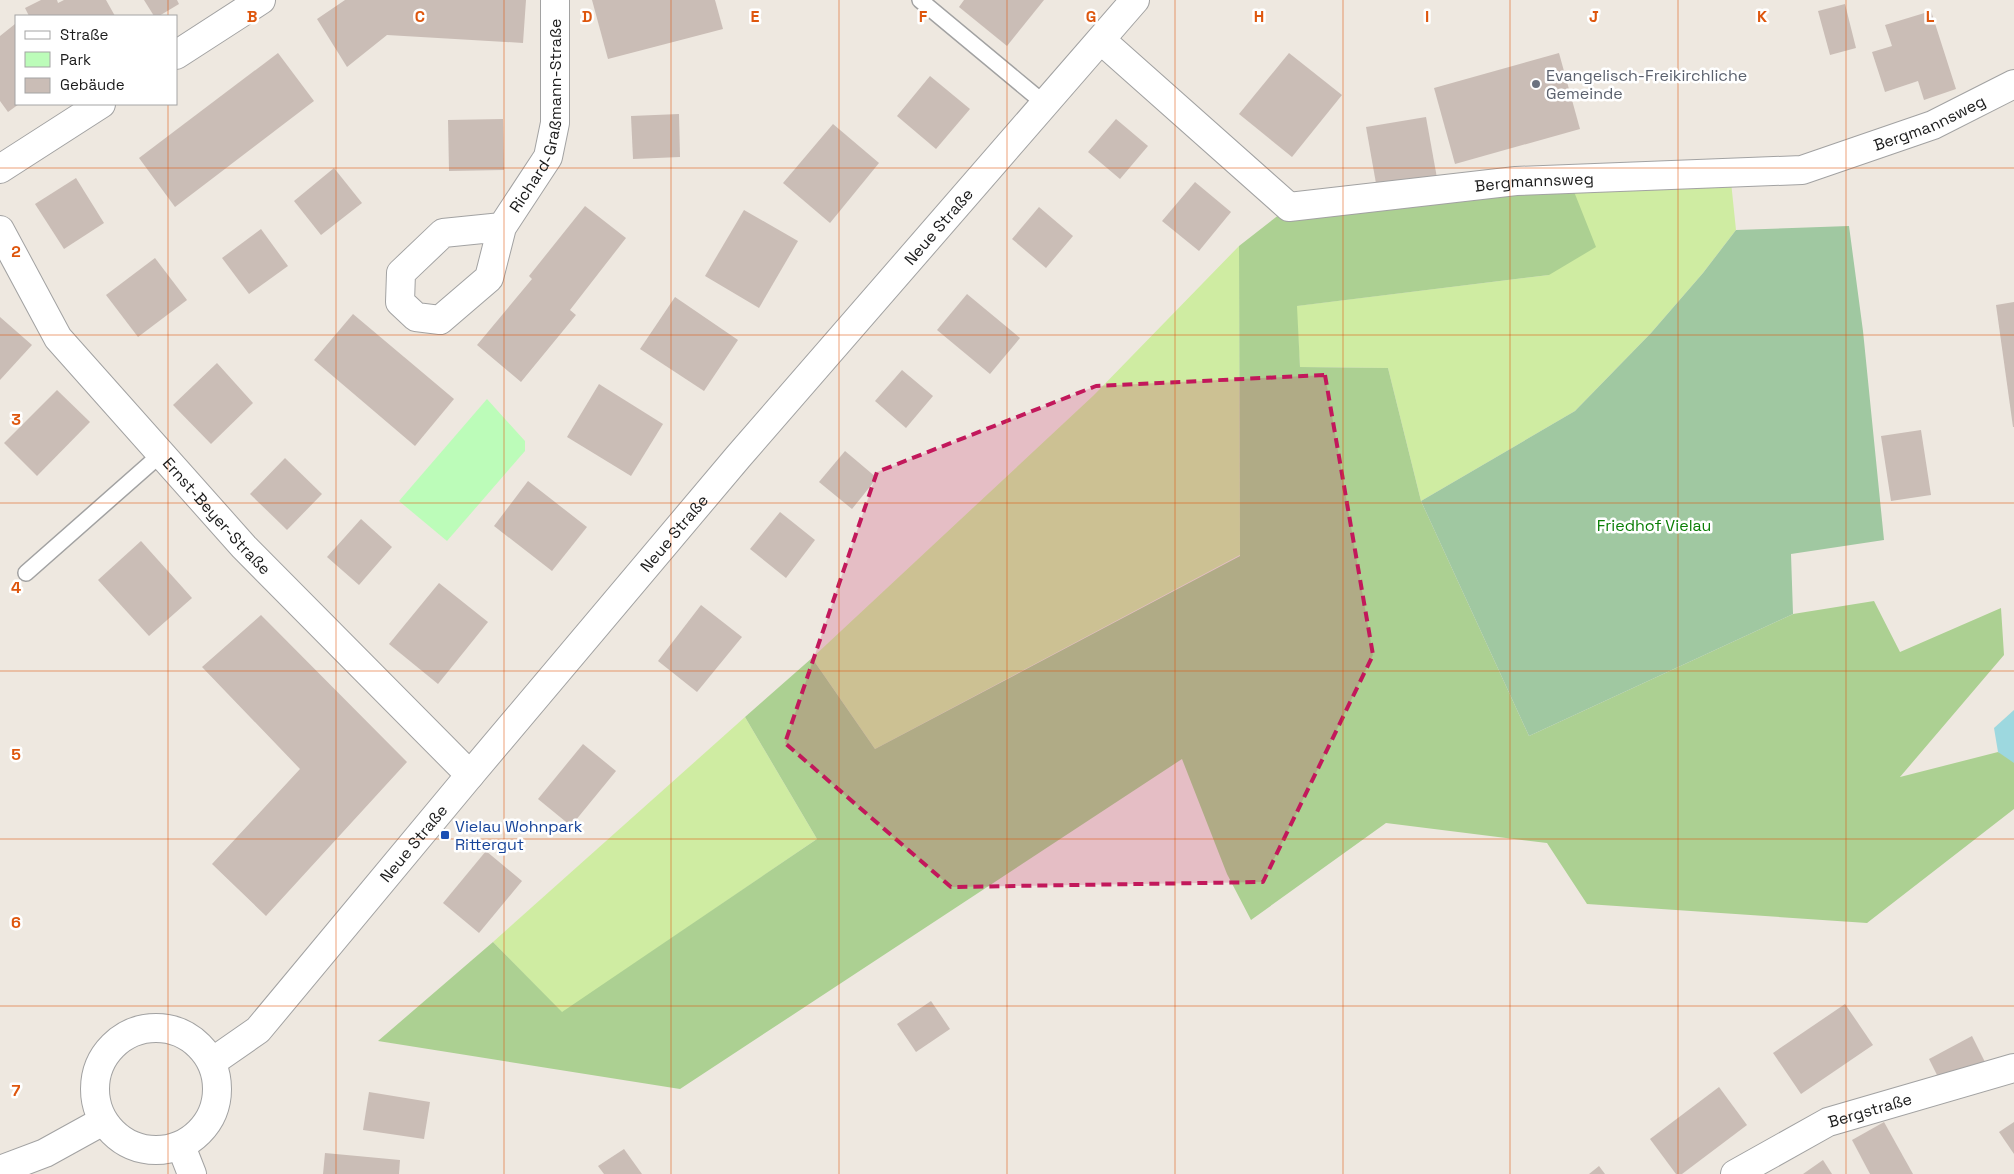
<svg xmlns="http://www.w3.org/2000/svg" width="2014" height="1174" viewBox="0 0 2014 1174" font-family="'Space Grotesk',sans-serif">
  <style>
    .grass { fill: #cfeca2 }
    .forest { fill: #acd092 }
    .cemetery { fill: #a0c8a1 }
    .park { fill: #bcfcb9 }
    .water { fill: #9dd8df }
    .building { fill: #cabdb6 }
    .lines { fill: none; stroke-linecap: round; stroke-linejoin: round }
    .lane-casing { stroke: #a2a2a2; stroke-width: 18 }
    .street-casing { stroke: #a2a2a2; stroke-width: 30 }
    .lane { stroke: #fff; stroke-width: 15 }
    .street { stroke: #fff; stroke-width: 28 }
    .marked { fill: #c2185b; fill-opacity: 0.2; stroke: #c2185b; stroke-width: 4; stroke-dasharray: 10 6; stroke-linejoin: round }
    .grid { fill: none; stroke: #de560d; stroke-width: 1; stroke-opacity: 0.55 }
    .worship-dot { fill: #6b7280; stroke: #fff; stroke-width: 2 }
    .transit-dot { fill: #1a4fb4; stroke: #fff; stroke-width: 2 }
    .labels { text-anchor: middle; stroke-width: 5; stroke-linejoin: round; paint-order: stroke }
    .worship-label { font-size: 16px; fill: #5b616d; stroke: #fff; text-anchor: start }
    .street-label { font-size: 16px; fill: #1b1b1b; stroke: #fff }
    .park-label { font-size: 16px; fill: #0a7e05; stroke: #fff }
    .transit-label { font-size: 16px; fill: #164399; stroke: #fff; text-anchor: start }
    .grid-label { font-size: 16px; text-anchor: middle; font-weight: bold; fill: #de560d; stroke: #fff; stroke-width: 5; stroke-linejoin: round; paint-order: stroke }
  </style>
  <rect width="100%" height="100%" fill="#eee8e0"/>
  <g class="grass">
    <path d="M1730,172L1736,230L1703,273L1651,333L1575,411L1421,501L1388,368L1300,367L1296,306L1549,275L1569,179Z"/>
    <path d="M1239,246L1240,555L875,749L812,658L1094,395Z"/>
    <path d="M745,717L817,839L562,1013L493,942Z"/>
  </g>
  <path class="forest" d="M1569,179L1596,247L1549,275L1297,306L1300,367L1388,368L1421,501L1529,736L1793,614L1874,601L1900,652L2001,608L2004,655L1900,777L1998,752L2014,758V809L1867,923L1587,904L1547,843L1386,823L1251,920L1227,874L1182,759L680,1089L378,1041L493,942L562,1012L817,839L745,717L812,658L875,749L1240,556L1239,246L1289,207Z"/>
  <path class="cemetery" d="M1849,226L1863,331L1884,540L1791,554L1793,614L1529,736L1421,501L1575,411L1651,333L1703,273L1736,230Z"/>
  <path class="park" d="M487,399L525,441V451L447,541L399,501Z"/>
  <path class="water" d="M2014,710V763L1998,752L1994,728Z"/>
  <g class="building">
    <path d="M41,0H57L58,3L64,0H106L115,16H29L25,8Z"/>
    <path d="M144,0H177L179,4L159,16H154Z"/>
    <path d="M345,0H526L523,43L387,35L347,67L317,19Z"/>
    <path d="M592,0H715L723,29L608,59Z"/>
    <path d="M964,0H1044L1007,46L959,7Z"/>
    <path d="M1845,4L1856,48L1830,55L1818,11Z"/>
    <path d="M1931,11L1956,89L1924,100L1918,81L1885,92L1872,52L1892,46L1885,25Z"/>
    <path d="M15,24L16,26V104H19L8,112L0,101V36Z"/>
    <path d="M278,53L314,101L175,207L139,158Z"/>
    <path d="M1289,53L1342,95L1292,157L1239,114Z"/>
    <path d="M1559,53L1580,129L1455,164L1434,88Z"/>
    <path d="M930,76L970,109L936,149L897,116Z"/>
    <path d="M679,114L680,157L633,159L631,116Z"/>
    <path d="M1426,117L1437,178L1377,189L1366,127Z"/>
    <path d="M503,119L504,170L449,171L448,120Z"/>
    <path d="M1116,119L1148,146L1120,179L1088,152Z"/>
    <path d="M833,124L879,163L830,223L783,183Z"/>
    <path d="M334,168L362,203L321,235L294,201Z"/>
    <path d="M76,178L104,223L64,249L35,204Z"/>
    <path d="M1195,182L1231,212L1199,251L1162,221Z"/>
    <path d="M585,206L626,238L570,310L576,315L521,382L477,345L532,279L529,276Z"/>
    <path d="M1039,207L1073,236L1046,268L1012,239Z"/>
    <path d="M744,210L798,241L759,308L705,276Z"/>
    <path d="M261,229L288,266L249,294L222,258Z"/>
    <path d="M155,258L187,300L138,337L106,295Z"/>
    <path d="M967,294L1020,338L990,374L937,330Z"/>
    <path d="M675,297L738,340L704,391L640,349Z"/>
    <path d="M2014,302V427H2013L1996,305Z"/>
    <path d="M353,314L454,399L415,446L314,360Z"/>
    <path d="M0,317L32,345L0,380Z"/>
    <path d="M217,363L253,403L211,444L173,405Z"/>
    <path d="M902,370L933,396L906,428L875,401Z"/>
    <path d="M599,384L663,424L631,476L567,437Z"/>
    <path d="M57,390L90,422L37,476L4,443Z"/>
    <path d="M1921,430L1931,495L1891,501L1881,436Z"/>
    <path d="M845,451L877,478L852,509L819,482Z"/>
    <path d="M285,458L322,494L287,530L250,494Z"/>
    <path d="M528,481L587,527L552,571L494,526Z"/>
    <path d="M780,512L815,540L786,578L750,549Z"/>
    <path d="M361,519L392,547L359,585L327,557Z"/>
    <path d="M141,541L192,598L149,636L98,580Z"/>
    <path d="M439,583L488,622L438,684L389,644Z"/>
    <path d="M701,605L742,637L697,692L658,661Z"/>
    <path d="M261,615L407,762L266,916L212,864L300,769L202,667Z"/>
    <path d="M583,744L616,771L571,826L538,799Z"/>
    <path d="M486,851L522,881L479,933L443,903Z"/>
    <path d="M931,1001L950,1029L916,1052L897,1024Z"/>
    <path d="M1845,1004L1873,1045L1801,1094L1773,1053Z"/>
    <path d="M1972,1036L1985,1062L1942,1085L1929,1059Z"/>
    <path d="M1719,1087L1747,1125L1682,1174H1676L1650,1139Z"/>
    <path d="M369,1092L430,1102L424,1139L363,1130Z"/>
    <path d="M1884,1122L1913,1174H1870L1852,1140Z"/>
    <path d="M2014,1122V1154L1999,1132Z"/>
    <path d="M624,1149L642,1174H604L598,1166Z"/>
    <path d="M325,1153L400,1160L399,1174H323Z"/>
    <path d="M1823,1160L1832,1174H1803Z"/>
    <path d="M1599,1166L1605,1174H1589Z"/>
  </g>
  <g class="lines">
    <g class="lane-casing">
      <g id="lane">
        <path d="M920,0L1045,104"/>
        <path d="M26,573L161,454"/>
      </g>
    </g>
    <g class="street-casing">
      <g id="street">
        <path id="s1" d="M1101,40L1289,207L1516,181L1802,170L1933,125L2014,84"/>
        <path d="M176,55L261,0"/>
        <path d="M0,169L101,104"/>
        <path id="s2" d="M502,227L489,278L440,320L416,317L400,302L401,273L443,233L502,227L548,157L555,123V0"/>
        <path id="s3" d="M0,230L58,338L244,547L470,775"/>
        <circle cx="156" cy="1089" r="61"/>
        <path id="s4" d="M212,1062L258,1030L470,775L738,457L1135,0"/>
        <path d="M181,1146L192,1174"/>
        <path d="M0,1170L45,1153L103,1121"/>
        <path id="s5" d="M1735,1174L1828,1122L2014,1068"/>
      </g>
    </g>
    <use href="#lane" class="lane"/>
    <use href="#street" class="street"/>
  </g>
  <path class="marked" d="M1325,375L1373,655L1263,882L951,887L785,743L877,472L1096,386Z"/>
  <path class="grid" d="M168,0V16M336,0V1174M504,0V1174M671,0V1174M839,0V1174M1007,0V1174M1175,0V1174M1343,0V1174M1510,0V1174M1678,0V1174M1846,0V1174M168,104V1174M0,168H2014M0,335H2014M0,503H2014M0,671H2014M0,839H2014M0,1006H2014"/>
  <circle class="worship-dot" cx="1536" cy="84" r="5"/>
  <rect class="transit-dot" x="440" y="830" width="10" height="10" rx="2.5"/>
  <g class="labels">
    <g class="worship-label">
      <text x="1546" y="81">Evangelisch-Freikirchliche<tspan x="1546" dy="18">Gemeinde</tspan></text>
    </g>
    <g class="street-label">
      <text dy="6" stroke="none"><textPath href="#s2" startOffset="431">Richard-Graßmann-Straße</textPath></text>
      <text dy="6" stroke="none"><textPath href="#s1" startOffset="902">Bergmannsweg</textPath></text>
      <text dy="6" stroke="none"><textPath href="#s1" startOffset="498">Bergmannsweg</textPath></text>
      <text dy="6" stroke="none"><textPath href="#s4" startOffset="1109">Neue Straße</textPath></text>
      <text dy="6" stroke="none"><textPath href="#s3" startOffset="361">Ernst-Beyer-Straße</textPath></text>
      <text dy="6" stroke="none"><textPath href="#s4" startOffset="704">Neue Straße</textPath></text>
      <text dy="6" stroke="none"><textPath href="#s4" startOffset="299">Neue Straße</textPath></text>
      <text dy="6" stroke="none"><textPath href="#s5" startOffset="150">Bergstraße</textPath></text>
    </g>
    <g class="park-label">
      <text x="1654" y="531">Friedhof Vielau</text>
    </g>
    <g class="transit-label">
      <text x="455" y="832">Vielau Wohnpark<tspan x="455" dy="18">Rittergut</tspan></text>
    </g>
  </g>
  <g class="grid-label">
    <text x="252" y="22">B</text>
    <text x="420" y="22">C</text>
    <text x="587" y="22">D</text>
    <text x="755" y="22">E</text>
    <text x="923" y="22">F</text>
    <text x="1091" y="22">G</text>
    <text x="1259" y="22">H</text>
    <text x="1427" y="22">I</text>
    <text x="1594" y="22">J</text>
    <text x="1762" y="22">K</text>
    <text x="1930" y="22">L</text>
    <text x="16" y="257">2</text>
    <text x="16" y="425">3</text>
    <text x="16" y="593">4</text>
    <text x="16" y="760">5</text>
    <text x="16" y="928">6</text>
    <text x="16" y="1096">7</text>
  </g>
  <rect x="15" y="15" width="162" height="90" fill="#ffffff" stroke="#a4a4a4"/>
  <rect x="25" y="31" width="25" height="8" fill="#ffffff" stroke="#a4a4a4"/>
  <text x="60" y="40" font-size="15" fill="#1b1b1b">Straße</text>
  <rect x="25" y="52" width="25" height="15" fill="#bcfcb9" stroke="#a4a4a4"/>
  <text x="60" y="65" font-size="15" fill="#1b1b1b">Park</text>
  <rect x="25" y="78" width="25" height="15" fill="#cabdb6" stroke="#a4a4a4"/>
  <text x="60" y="90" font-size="15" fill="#1b1b1b">Gebäude</text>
</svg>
